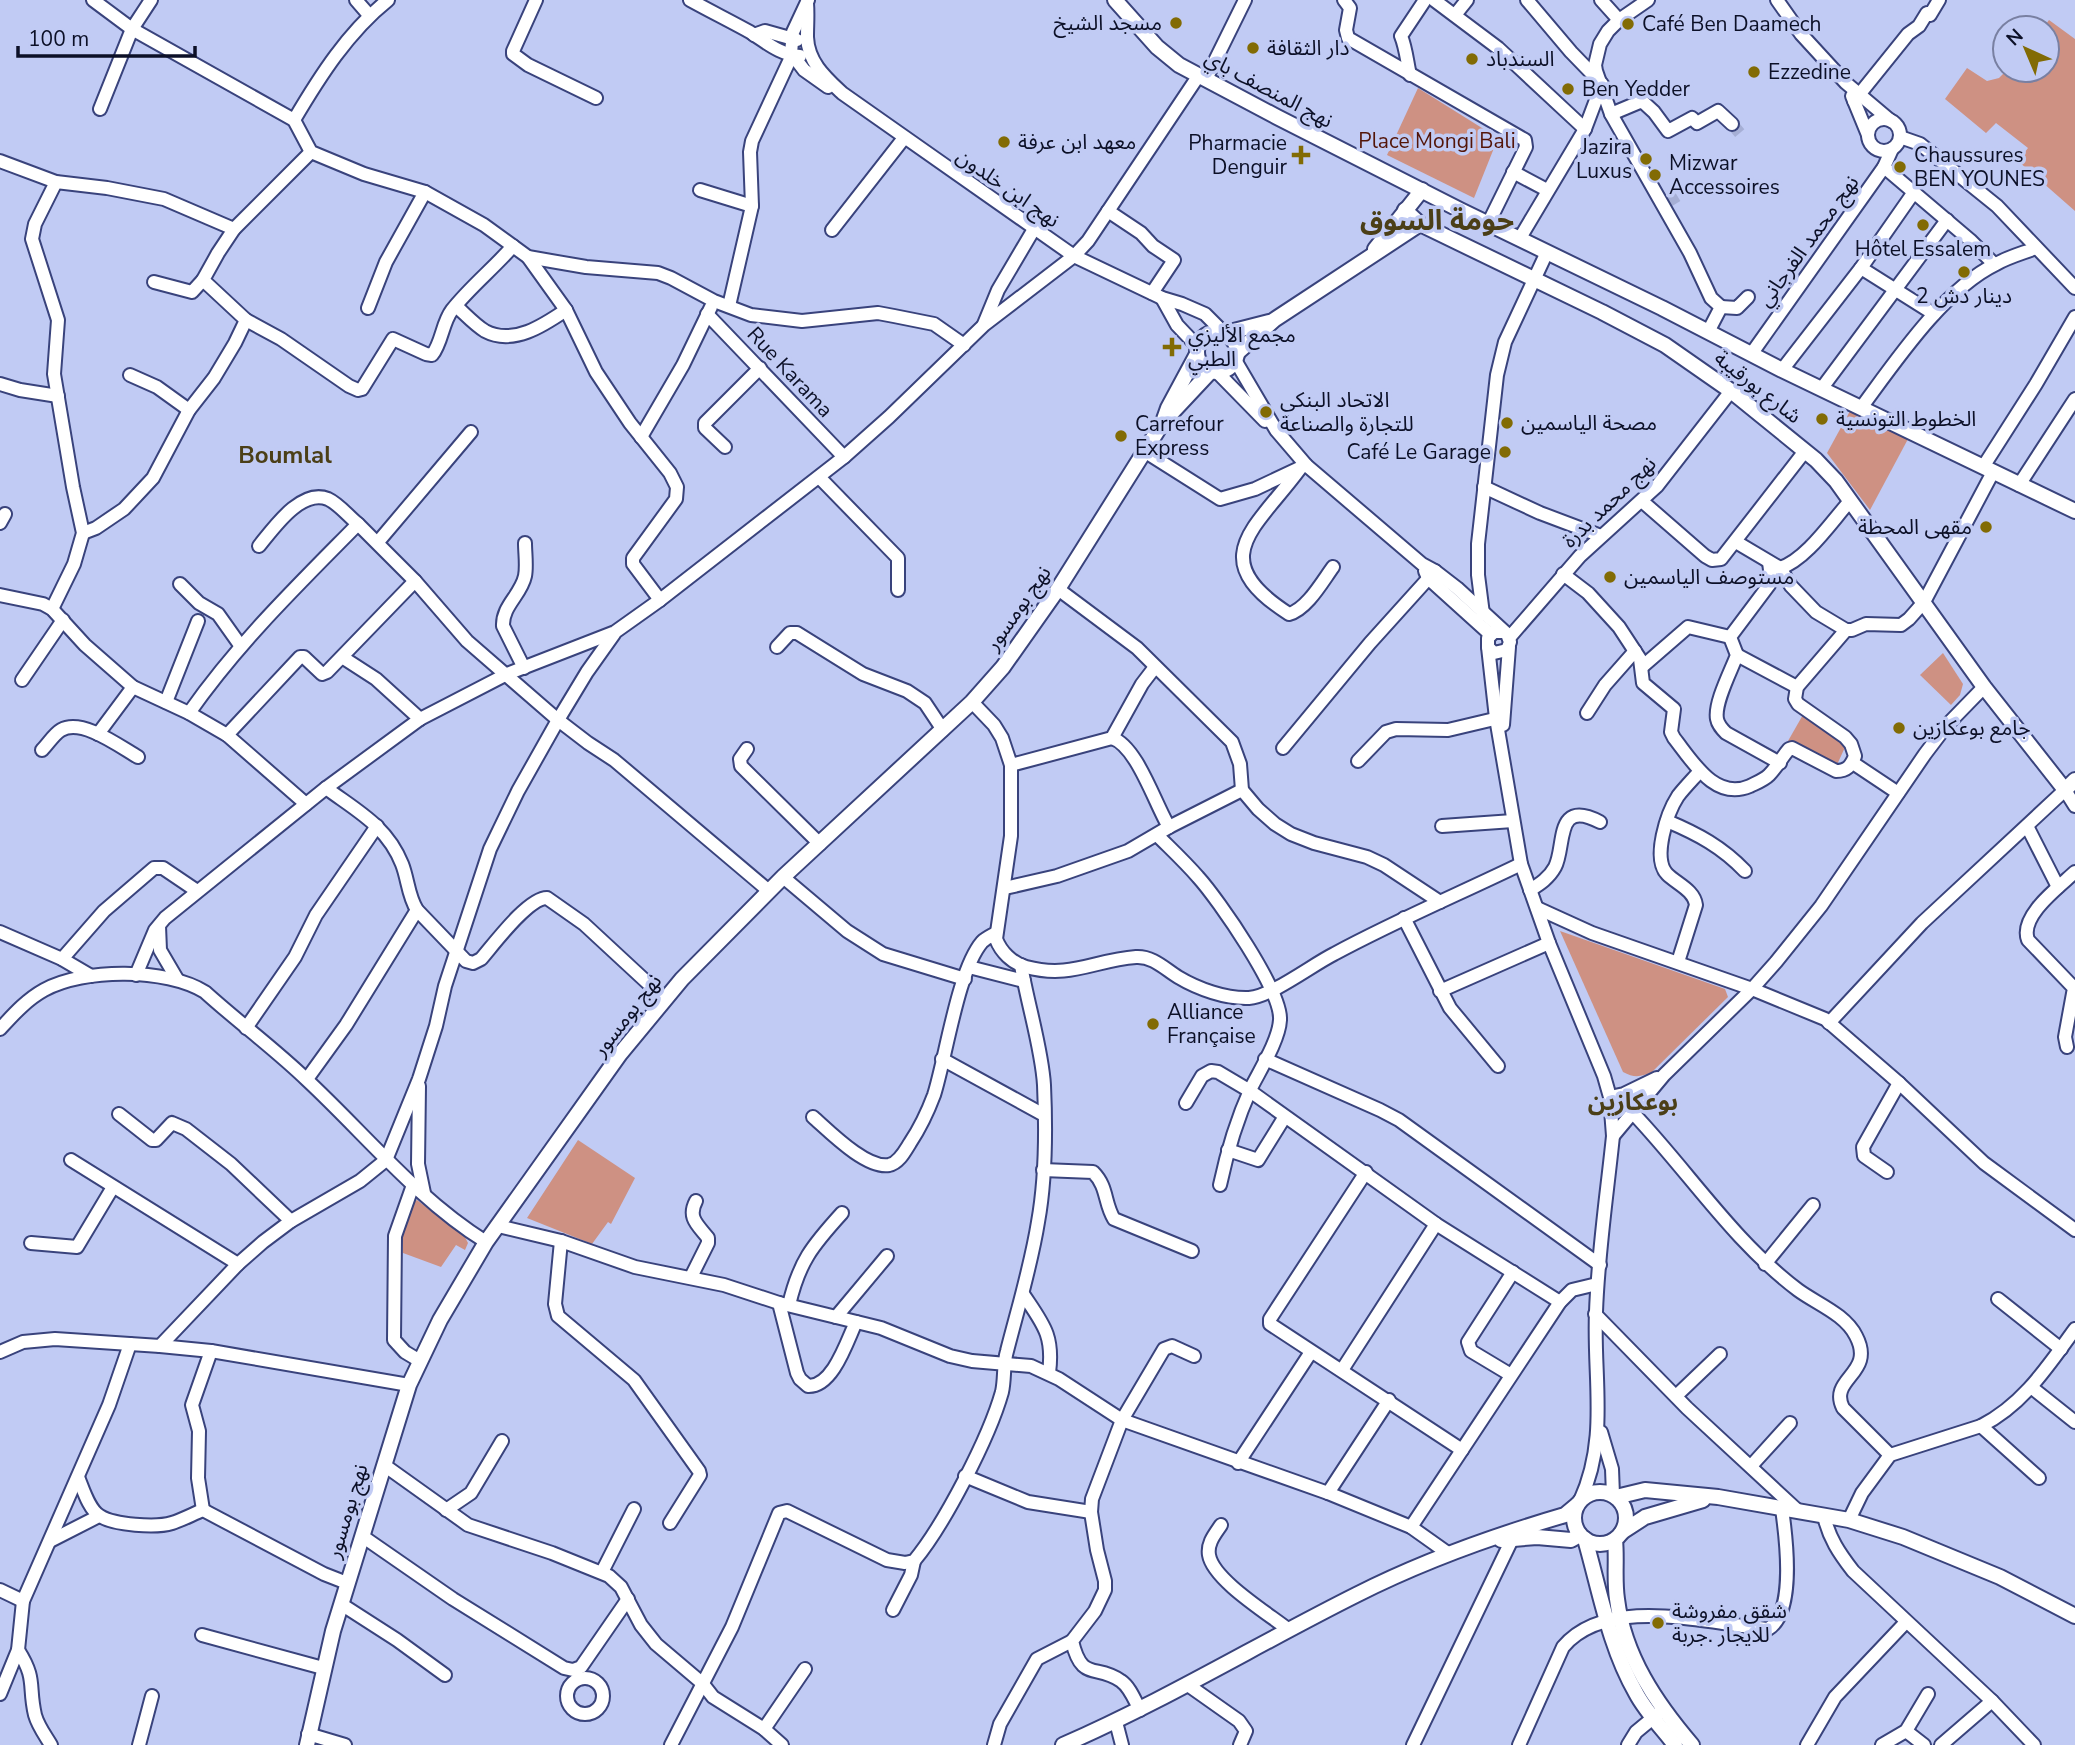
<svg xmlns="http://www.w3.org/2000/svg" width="2075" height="1745" viewBox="0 0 2075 1745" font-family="'Nunito Sans','Noto Sans Arabic',sans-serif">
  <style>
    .green { fill: #ce9183 }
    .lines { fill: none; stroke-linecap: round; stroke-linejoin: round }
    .minor-tunnel { stroke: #a6afd5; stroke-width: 12; stroke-dasharray: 12 6; stroke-linecap: butt }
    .minor-casing { stroke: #39437c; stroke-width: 16 }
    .major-casing { stroke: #39437c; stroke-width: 18 }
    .minor { stroke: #fff; stroke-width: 12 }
    .major { stroke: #fff; stroke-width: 14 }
    .poi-dot { fill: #826b04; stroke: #c1cbf4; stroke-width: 2.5 }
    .labels { text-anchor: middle; stroke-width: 7; stroke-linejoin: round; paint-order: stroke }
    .poi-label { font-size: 21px; fill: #0c1027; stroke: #c1cbf4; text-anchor: start }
    .street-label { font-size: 21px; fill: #0c1027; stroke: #c1cbf4 }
    .park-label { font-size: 21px; fill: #531508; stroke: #c1cbf4 }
    .quarter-label { font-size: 24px; font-weight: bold; fill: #4b3f17; stroke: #c1cbf4 }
    .district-label { font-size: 28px; font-weight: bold; fill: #4b3f17; stroke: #c1cbf4 }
  </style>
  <rect width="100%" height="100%" fill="#c1cbf4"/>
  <g class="green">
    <path d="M2049,20L2075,39V211L2018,161L2028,148L1996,123L1986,133L1945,99L1967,68L1987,81L1999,78L2007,70H2047V28H2043Z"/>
    <path d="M1418,88L1498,138L1474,198L1387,155Z"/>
    <path d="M1850,411L1908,439L1870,510L1827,453Z"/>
    <path d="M1943,653L1963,684L1960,695L1951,705L1920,675Z"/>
    <path d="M1804,713L1846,745L1836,767L1788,741Z"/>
    <path d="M1560,931L1725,989L1728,997L1652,1072C1641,1077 1634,1078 1623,1072Z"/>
    <path d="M578,1140L635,1178L611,1224L608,1222L592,1244L527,1218Z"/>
    <path d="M417,1200L465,1237L468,1243L465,1250L456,1245L441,1267L403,1253L402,1233L414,1202Z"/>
  </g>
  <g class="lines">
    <g class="minor-tunnel">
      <path d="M1732,124L1743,137"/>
      <path d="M1667,202L1682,193"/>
    </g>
    <g class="minor-casing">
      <g id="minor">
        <path d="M93,0L132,29L294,120L311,152L364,174L425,192L484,225L528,257L586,267L658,273L671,278L714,301L751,315L802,321L878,313L894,316L934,324L964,345"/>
        <path d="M356,0L369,15"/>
        <path d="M536,0L513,51V54L528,65L596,98"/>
        <path d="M690,0C710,11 730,21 750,32C766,42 780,55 800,56"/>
        <path d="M808,0L793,32L791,53L804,70L828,87"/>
        <path d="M1344,0L1350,8L1346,30L1348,38L1525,140L1526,147L1488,224"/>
        <path d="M1434,0L1498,48L1585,129"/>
        <path d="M1601,0L1619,20"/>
        <path d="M1648,0L1619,20L1608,31L1600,44L1595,65L1596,71L1611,114L1690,253L1711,298L1721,307L1708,332"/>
        <path d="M1777,0L1801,34L1846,83L1891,121"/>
        <path d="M807,3C808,14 807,25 807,37C808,62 825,77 842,93L1074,256L1162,298L1182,304L1205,314L1223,332"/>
        <path d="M1455,15L1467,0"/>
        <path d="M754,35L765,31L797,40"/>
        <path d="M1410,75C1407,62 1406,48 1401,36L1425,0"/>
        <path d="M1206,79L1245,0"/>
        <path d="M1852,96L1868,135"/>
        <path d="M1854,101L1908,34L1919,26L1927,13L1930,15L1939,0"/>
        <path d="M100,109L132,29L151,0"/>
        <path d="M1611,114L1642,101L1654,112L1668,131L1692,118L1697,123L1718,111L1732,124"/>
        <circle cx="1884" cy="135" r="16"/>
        <path d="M294,120C320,76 348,32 388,0"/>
        <path d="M1900,137L1920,144L1997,206L2075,288"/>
        <path d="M0,161L56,182L107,188L164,199L234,229"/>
        <path d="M1884,167L1970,240L1994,264"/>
        <path d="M1513,172L1547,190"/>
        <path d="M700,190L752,206"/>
        <path d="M1108,211L1141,233L1153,246L1174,260L1152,293"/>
        <path d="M832,230L904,138"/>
        <path d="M1520,238L1585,129L1602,84L1571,52L1527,0"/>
        <path d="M528,257L566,310L596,372L630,423L670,473L677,487L676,499L633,558V564L660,600"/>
        <path d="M1861,268L1934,314"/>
        <path d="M154,282L192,292L203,280"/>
        <path d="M1162,298L1177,325L1197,346"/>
        <path d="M456,306C465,314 475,325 485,331C513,346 544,325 566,310"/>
        <path d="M729,306L752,206L750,152L752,141L792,55"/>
        <path d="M1721,307L1737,308L1748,297"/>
        <path d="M368,308L386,262L425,192"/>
        <path d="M707,314L844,457"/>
        <path d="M246,320L281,339L349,386L358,390L362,389L393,339L426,354L432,355C442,343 442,323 452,310C470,287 494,268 513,246"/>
        <path d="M984,324L998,290L1034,229"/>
        <path d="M1752,353L1884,167L1892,149"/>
        <path d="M1235,360L1276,430L1306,465"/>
        <path d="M1782,370L1861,268L1914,192"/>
        <path d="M1217,372L1265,421"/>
        <path d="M130,375L157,387L189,410"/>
        <path d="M0,384L20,390L58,396"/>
        <path d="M1822,388L1947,220"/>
        <path d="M1861,408C1895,362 1944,289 1996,264C2008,257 2023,253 2036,248"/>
        <path d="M641,437L683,365L711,307"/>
        <path d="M725,447L705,428V423L760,368"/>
        <path d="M1144,451L1220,499L1255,489L1306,465L1422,564L1435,571L1457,588L1507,634L1510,642L1507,650L1494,653L1488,647V638L1494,632H1503"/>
        <path d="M1983,467L2036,384L2075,317"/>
        <path d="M1299,470C1256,528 1203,559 1289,614C1307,609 1322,582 1333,567"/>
        <path d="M819,477L898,558V590"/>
        <path d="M2019,485L2075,399"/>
        <path d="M1484,487L1540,513L1601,536"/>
        <path d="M1643,502L1705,556L1712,560L1721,559L1805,451"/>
        <path d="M0,523L5,514"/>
        <path d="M83,533L96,528L124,509L153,478L189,410L214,378L235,343L246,320L203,280L218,253L234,229L311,152"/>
        <path d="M378,542L471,432"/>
        <path d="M1736,542L1780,568L1791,586L1816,612L1846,630H1852L1866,624L1901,625L1909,619L1924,602L1993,472"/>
        <path d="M259,546C273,529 301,488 328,499C339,504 349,517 358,524"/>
        <path d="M1769,562L1771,578L1769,585L1730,637L1737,655C1731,671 1714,703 1717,719C1718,725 1722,729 1726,733L1780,763"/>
        <path d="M1780,568C1806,560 1832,521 1850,501"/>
        <path d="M1425,571L1428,578L1490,634"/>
        <path d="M1563,574L1588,593L1619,627L1640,659L1643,683L1674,709L1671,732L1674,738C1693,762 1715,801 1750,786C1756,783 1764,780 1769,775C1777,767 1782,757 1789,749L1792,748L1836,771C1847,771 1851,766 1855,756L1851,744L1845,737L1798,704L1795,699L1797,687L1846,630"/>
        <path d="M180,584L199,603L218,614L240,645"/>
        <path d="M1058,589L1137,648L1232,742L1240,764L1242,790L1258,809L1275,824L1291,834L1314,843L1367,857L1384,865L1440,902"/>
        <path d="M0,595L43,604L52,609L85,645L133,687L189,713L227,735L306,804"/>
        <path d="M52,609L74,564L83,533L73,487L54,374L58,320L32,239L35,224L56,182"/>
        <path d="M1483,614L1478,575V544L1497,375L1505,342L1547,252"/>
        <path d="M1509,638L1580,556L1657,486L1731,391"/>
        <path d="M777,647L790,633H797L863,674L907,691L925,703L943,730"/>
        <path d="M1488,647L1496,718L1521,864L1549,943L1604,1076L1610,1097L1613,1136C1607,1194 1598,1253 1596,1312C1593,1378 1609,1438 1580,1501"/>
        <path d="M1737,655L1797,687"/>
        <path d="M342,657L376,679L420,719"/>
        <path d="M1643,666L1688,627L1730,637"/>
        <path d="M524,668L503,626C502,606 521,595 525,576C527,566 525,553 525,543"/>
        <path d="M22,680L63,620"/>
        <path d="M166,702L198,621"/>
        <path d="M972,702L994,725L1002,738L1011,765V836L996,939C1001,952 1012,963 1026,967C1071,979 1094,960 1136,957C1153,956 1165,969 1178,977C1198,989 1226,999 1249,998C1272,996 1312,965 1334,954C1395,921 1459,894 1521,864"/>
        <path d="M189,713C239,642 297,586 358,524L415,581L467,641L558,720L588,743L614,760L769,891"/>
        <path d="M1587,713L1605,685L1635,651"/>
        <path d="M1503,725L1509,647"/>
        <path d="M98,734L133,687"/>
        <path d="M227,735L300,657H304L322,674L327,672L415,581"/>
        <path d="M1112,738C1137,746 1155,804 1169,827"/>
        <path d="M1283,748L1370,643L1435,571"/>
        <path d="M747,749L740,759L741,766L820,844"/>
        <path d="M42,750C48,744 54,734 61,730C82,718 119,746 138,757"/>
        <path d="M1358,761L1386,732L1396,729L1448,730L1503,717"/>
        <path d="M1853,763L1898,793"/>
        <path d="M1011,765L1112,738L1142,684L1155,667"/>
        <path d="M326,788C357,811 387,826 402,864C408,879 408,896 417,910L466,961L473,963L481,959C494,944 528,898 547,898L584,924L665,999"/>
        <path d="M1667,821C1698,834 1722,847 1745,871"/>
        <path d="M1442,826L1513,821"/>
        <path d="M2027,826L2058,887"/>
        <path d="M1157,835C1171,849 1185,862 1198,877C1218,899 1282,991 1280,1020C1279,1040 1260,1070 1251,1088C1237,1119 1227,1152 1220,1185"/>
        <path d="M783,877L847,931L883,954L965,979"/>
        <path d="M1005,888L1057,876L1128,851L1169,827L1242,790"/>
        <path d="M1530,890C1540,884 1549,878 1555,867C1566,846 1554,798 1600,822"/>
        <path d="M1537,908L1592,933L1752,989L1825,1019L1899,1083L1984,1163L2075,1230"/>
        <path d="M1404,918L1450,1008L1498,1066"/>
        <path d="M159,926L160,950L177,979"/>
        <path d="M0,932L62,959L91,976"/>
        <path d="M62,959L104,911L154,868H163L197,891"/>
        <path d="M1678,962L1696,905C1694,890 1677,884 1667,874C1652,858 1667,813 1678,796C1685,787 1693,779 1700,771"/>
        <path d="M969,967L1024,981"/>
        <path d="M136,975L155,930L165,918L326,788L420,719L507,674L615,632L660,600L844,457L889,417L984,325L1074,256L1088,241L1199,75"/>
        <path d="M1440,991L1549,943"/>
        <path d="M1829,1023L1922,923L2065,790L2075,806"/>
        <path d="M246,1028L295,957L316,915L377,826"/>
        <path d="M0,1029C13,1015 26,1000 44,990C84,968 166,968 205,992C238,1022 275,1049 307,1080C366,1135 417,1199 486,1242"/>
        <path d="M2067,1047L2065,1037L2074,988L2028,940C2019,916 2059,887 2075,872"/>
        <path d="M942,1059L1044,1115"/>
        <path d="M1265,1059L1380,1110L1399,1120L1600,1265"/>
        <path d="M307,1079L346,1025L417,910"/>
        <path d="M419,1086L418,1164L424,1193"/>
        <path d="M1610,1097L1624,1094L1657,1078"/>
        <path d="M1186,1103L1202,1076L1211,1071L1218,1072L1250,1091L1436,1224L1560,1302"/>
        <path d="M1633,1113C1689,1172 1733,1241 1798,1290C1817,1304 1845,1314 1856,1336C1876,1374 1828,1378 1843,1408L1890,1455"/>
        <path d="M119,1114L152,1140H156L172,1123L186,1129L231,1164L291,1221"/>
        <path d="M813,1117C829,1131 866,1169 889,1165C899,1163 905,1151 910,1143C920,1128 928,1111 934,1095C946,1057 958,970 982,942C986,938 991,936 996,933"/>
        <path d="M1613,1136L1664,1075L1752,989L1776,962L1821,906L1925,754L1947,725L1984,687"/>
        <path d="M1228,1150L1258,1160L1284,1118"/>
        <path d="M71,1160L238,1264"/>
        <path d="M1043,1170L1093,1172C1108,1187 1104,1203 1114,1219L1192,1251"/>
        <path d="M1366,1172L1270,1319V1324L1462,1450"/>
        <path d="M1887,1172L1864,1156L1863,1147L1899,1083"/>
        <path d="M413,1185L395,1236L394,1340L405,1352L420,1361"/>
        <path d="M498,1226L561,1241L635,1267L724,1285L779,1303L881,1328L950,1356L972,1361L1031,1366L1059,1379L1122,1420L1328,1493L1411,1527L1449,1554"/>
        <path d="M561,1241L555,1304L558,1316L634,1380L699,1471L700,1475L670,1523"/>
        <path d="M31,1243L77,1247L113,1187"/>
        <path d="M1765,1264L1813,1205"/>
        <path d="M691,1277L708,1243V1238C698,1225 687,1218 696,1201"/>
        <path d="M1023,1294C1043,1324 1054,1335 1049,1373"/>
        <path d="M1998,1299L2061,1349"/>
        <path d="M779,1303L797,1373L800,1379L808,1386C833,1387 847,1341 856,1322"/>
        <path d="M789,1305C799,1262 812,1246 842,1213"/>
        <path d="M1595,1314L1687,1408L1796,1509"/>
        <path d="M836,1317L887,1256"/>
        <path d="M160,1346L238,1264L263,1242L291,1221L360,1181L386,1160L419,1079L436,1026L445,986L490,849L518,791L558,720L587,672L614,634"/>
        <path d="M0,1352L23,1342L55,1339L160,1346L211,1351L409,1385"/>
        <path d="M1342,1370L1436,1224"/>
        <path d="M1511,1375L1471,1351L1468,1342L1513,1272"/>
        <path d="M2031,1387L2075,1422"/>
        <path d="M1676,1396L1720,1354"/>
        <path d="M1981,1426L2039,1478"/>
        <path d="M1601,1432L1612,1469L1613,1495"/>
        <path d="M1238,1463L1311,1352"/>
        <path d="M384,1465L468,1525L552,1553L609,1576L621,1587L641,1625L656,1644L702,1683L713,1697L764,1729L782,1745"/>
        <path d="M1751,1466L1790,1423"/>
        <path d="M965,1476L1028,1502L1091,1512"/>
        <path d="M78,1477C83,1489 89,1510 100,1516C114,1525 156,1528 172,1523C182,1520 193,1514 203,1510L324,1574L347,1583"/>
        <path d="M1328,1493L1389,1400"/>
        <path d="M203,1510L198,1478L199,1431L192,1405L211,1351"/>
        <path d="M446,1510L471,1493L502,1441"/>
        <path d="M1824,1516C1829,1538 1839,1553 1853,1571L1992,1701L2034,1745"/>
        <path d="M1849,1520L1862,1493L1890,1455L1981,1426C2023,1405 2048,1366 2075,1329"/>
        <path d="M1221,1525C1215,1534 1207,1543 1209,1555C1213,1580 1269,1614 1289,1630"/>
        <path d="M1411,1527L1560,1302L1572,1290L1597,1284"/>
        <path d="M362,1536L453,1599L564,1668L573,1670L581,1667L628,1599"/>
        <path d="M50,1541L99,1516"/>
        <path d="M602,1572L634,1509"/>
        <path d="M0,1590L23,1601"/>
        <path d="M341,1604L397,1640L445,1675"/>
        <path d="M893,1610L911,1575L914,1561"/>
        <path d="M202,1635L323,1668"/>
        <path d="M18,1650C37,1680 28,1685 35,1715C38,1726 45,1735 51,1745"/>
        <circle cx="585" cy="1696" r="18"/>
        <path d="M1188,1685L1239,1721L1246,1731L1240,1745"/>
        <path d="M0,1694L18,1650L23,1601L109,1405L130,1344"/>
        <path d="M1140,1710C1135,1701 1130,1687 1121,1681C1096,1663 1082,1683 1072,1641L1095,1611L1105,1590V1581L1097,1550L1091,1512L1092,1499L1122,1420L1164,1349L1172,1346L1194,1356"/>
        <path d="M1116,1722L1122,1745"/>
        <path d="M764,1729L805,1669"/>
        <path d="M1906,1731L1924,1745"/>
        <path d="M308,1734L345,1745"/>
        <path d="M139,1745L152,1696"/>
        <path d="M671,1745L732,1627L779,1513L787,1511L887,1560L905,1563L914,1561C944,1525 989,1438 1002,1392C1005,1379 1003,1364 1007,1351C1018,1308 1031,1266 1038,1222C1046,1178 1046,1129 1044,1085C1042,1049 1027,1002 1021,965"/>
        <path d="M994,1745L1000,1724L1037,1659L1072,1641"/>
        <path d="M1413,1745L1516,1531"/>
        <path d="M1519,1745L1563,1647C1608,1594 1708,1624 1768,1629C1796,1613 1786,1537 1782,1509"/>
        <path d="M1628,1745L1636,1732L1659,1713"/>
        <path d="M1807,1745L1835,1697L1906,1622"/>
        <path d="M1882,1745L1906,1731L1928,1694"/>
        <path d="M1941,1745L1992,1701"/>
      </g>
    </g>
    <g class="major-casing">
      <g id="major">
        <path d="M1115,0L1157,47L1179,65L1277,117L1460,210L1662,308L1782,370L2075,511"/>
        <path d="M1405,210L1420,224L1602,312L1665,345L1731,391L1816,460L1836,481L1984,687L2065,790L2075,780"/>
        <path d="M1375,249L1422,190"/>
        <circle cx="1217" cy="352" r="20"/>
        <path d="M1226,333L1269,322"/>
        <path d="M1237,353L1274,320L1420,224"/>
        <path d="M1166,419L1210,372"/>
        <circle cx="1600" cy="1518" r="26"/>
        <path d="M1616,1497L1645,1490L1718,1497L1849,1520L1903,1537L2000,1577L2075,1616"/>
        <path d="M1622,1532L1645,1517L1703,1500"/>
        <path d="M1585,1539C1600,1591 1609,1646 1636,1693C1646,1712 1662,1728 1675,1745"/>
        <path d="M1501,1540L1537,1537L1571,1540L1580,1535"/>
        <path d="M1615,1540C1617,1559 1614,1579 1617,1599C1624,1656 1656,1703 1692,1745"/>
        <path d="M307,1745L333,1631L409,1385L440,1320L486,1242L620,1054L682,979L783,877L972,702L1003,667L1058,589L1163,422L1168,408L1196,356"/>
        <path d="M1063,1745C1164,1701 1258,1644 1356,1595C1423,1561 1493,1536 1565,1515L1577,1505"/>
      </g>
    </g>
    <use href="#minor" class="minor"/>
    <use href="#major" class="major"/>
  </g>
  <g class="poi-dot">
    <circle cx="1176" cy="23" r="7"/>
    <circle cx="1628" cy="24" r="7"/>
    <circle cx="1253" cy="48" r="7"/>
    <circle cx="1472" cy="59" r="7"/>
    <circle cx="1754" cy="72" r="7"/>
    <circle cx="1568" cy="89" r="7"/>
    <circle cx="1004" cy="142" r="7"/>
    <path d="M1297.5 144.5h7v7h7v7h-7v7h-7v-7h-7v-7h7z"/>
    <circle cx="1646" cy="159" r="7"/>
    <circle cx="1900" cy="167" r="7"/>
    <circle cx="1655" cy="175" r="7"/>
    <circle cx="1923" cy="225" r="7"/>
    <circle cx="1964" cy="272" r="7"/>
    <path d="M1168.5 336.5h7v7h7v7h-7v7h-7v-7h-7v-7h7z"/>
    <circle cx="1266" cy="412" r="7"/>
    <circle cx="1822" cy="419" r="7"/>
    <circle cx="1507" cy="423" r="7"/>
    <circle cx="1121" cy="436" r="7"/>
    <circle cx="1505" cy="452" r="7"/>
    <circle cx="1986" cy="527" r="7"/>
    <circle cx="1610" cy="577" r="7"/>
    <circle cx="1899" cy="728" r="7"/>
    <circle cx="1153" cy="1024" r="7"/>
    <circle cx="1658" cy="1623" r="7"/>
  </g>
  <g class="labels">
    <g class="poi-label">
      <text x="1162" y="30" text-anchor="end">مسجد الشيخ</text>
      <text x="1642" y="31">Café Ben Daamech</text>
      <text x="1267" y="55">دار الثقافة</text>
      <text x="1486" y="66">السندباد</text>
      <text x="1768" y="79">Ezzedine</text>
      <text x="1582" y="96">Ben Yedder</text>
      <text x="1018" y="149">معهد ابن عرفة</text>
      <text x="1287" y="150" text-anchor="end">Pharmacie<tspan x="1287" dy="24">Denguir</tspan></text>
      <text x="1632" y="154" text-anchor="end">Jazira<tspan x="1632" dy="24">Luxus</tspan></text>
      <text x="1914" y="162">Chaussures<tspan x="1914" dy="24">BEN YOUNES</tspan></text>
      <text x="1669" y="170">Mizwar<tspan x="1669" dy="24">Accessoires</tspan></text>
      <text x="1923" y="256" text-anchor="middle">Hôtel Essalem</text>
      <text x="1964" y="303" text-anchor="middle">2 دينار دش</text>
      <text x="1188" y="342">مجمع الأليزي<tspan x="1188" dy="24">الطبي</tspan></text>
      <text x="1280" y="407">الاتحاد البنكي<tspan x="1280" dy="24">للتجارة والصناعة</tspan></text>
      <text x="1836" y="426">الخطوط التونسية</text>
      <text x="1521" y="430">مصحة الياسمين</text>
      <text x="1135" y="431">Carrefour<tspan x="1135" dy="24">Express</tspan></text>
      <text x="1491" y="459" text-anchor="end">Café Le Garage</text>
      <text x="1972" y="534" text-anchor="end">مقهى المحطة</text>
      <text x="1624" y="584">مستوصف الياسمين</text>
      <text x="1913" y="735">جامع بوعكازين</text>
      <text x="1167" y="1019">Alliance<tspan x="1167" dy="24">Française</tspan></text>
      <text x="1672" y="1618">شقق مفروشة<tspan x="1672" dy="24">للايجار .جربة</tspan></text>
    </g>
    <g class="street-label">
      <text transform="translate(1269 89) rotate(28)" y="7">نهج المنصف باي</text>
      <text transform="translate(1008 188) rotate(35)" y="7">نهج ابن خلدون</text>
      <text transform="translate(1808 241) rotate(-54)" y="7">نهج محمد الفرجاني</text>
      <text transform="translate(790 372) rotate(47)" y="7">Rue Karama</text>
      <text transform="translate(1758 387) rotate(38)" y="7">شارع بورقيبة</text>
      <text transform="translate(1609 502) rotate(-44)" y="7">نهج محمد بدرة</text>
      <text transform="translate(1018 608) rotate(-55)" y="7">نهج بومسور</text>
      <text transform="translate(627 1015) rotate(-52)" y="7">نهج بومسور</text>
      <text transform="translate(347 1511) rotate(-73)" y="7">نهج بومسور</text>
    </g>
    <g class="park-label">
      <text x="1437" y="148">Place Mongi Bali</text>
    </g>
    <g class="quarter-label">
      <text x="285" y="463">Boumlal</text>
      <text x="1633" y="1110">بوعكازين</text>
    </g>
    <g class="district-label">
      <text x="1437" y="230">حومة السوق</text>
    </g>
  </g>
  <g transform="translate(2026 49) rotate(316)"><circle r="33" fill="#c1cbf4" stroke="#7980a2" stroke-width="2"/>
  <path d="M0-5L12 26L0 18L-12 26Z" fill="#826b04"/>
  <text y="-10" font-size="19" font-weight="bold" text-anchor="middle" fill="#0c1027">N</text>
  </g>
  <path d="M18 46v10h177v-10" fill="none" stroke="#0c1027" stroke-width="3.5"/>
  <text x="28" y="46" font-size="21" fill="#0c1027" stroke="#c1cbf4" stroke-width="5" paint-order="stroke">100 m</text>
</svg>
